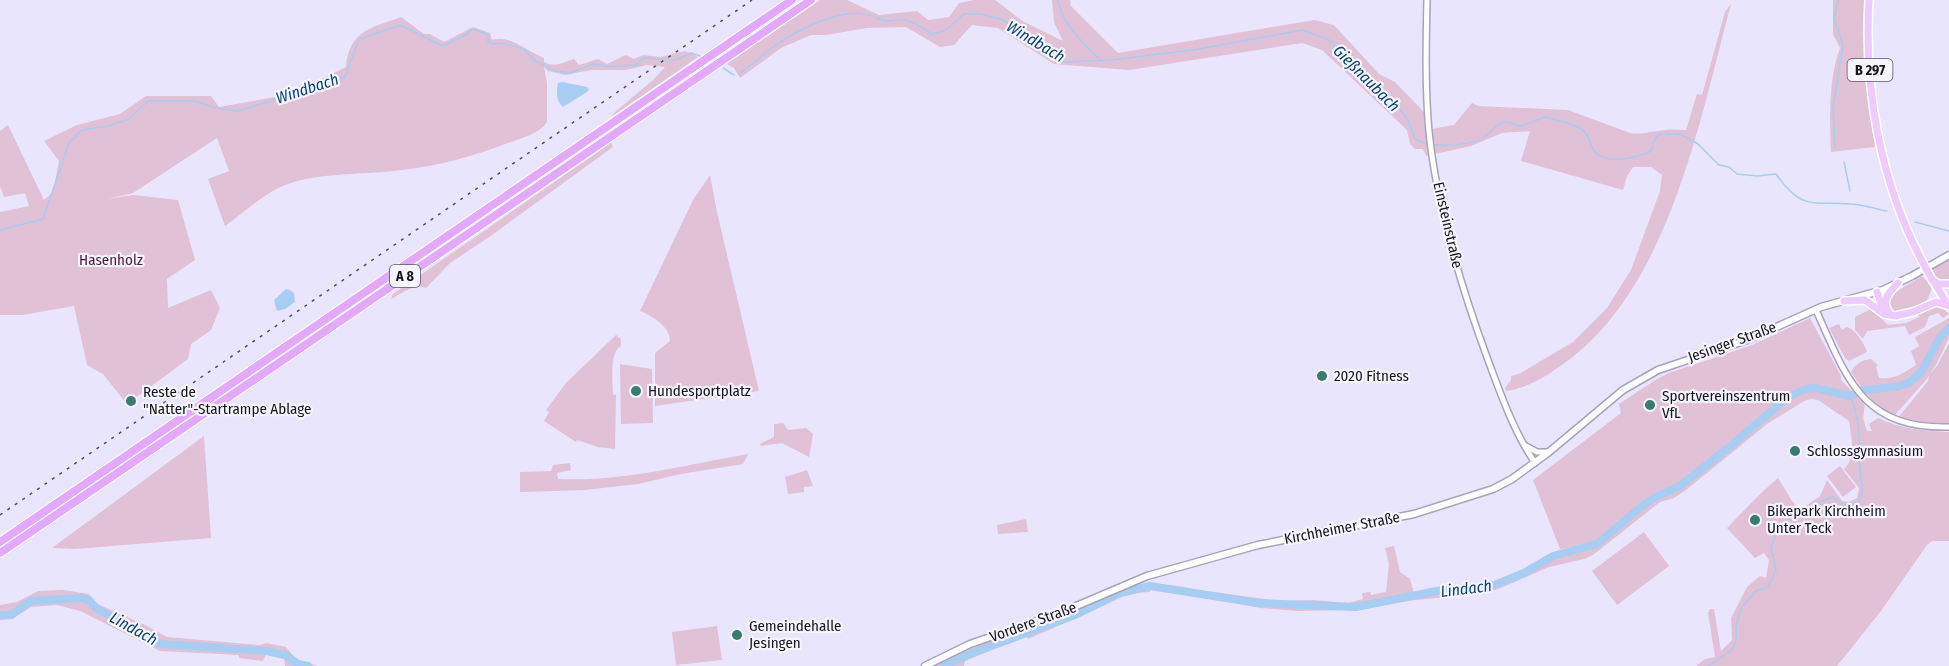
<svg xmlns="http://www.w3.org/2000/svg" width="1949" height="666" viewBox="0 0 1949 666" font-family="'Fira Sans Condensed',sans-serif">
  <style>
    .green { fill: #e0c1d6 }
    .water { fill: #a8cdf2 }
    .lines { fill: none; stroke-linecap: round; stroke-linejoin: round }
    .stream { stroke: #a8cdf2; stroke-width: 1.5 }
    .river { stroke: #a8cdf2; stroke-width: 8 }
    .tertiary-casing { stroke: #a7a3bc; stroke-width: 8 }
    .secondary-casing { stroke: #a7a3bc; stroke-width: 9 }
    .primary-casing { stroke: #fff; stroke-width: 10 }
    .motorway-casing { stroke: #fff; stroke-width: 10 }
    .tertiary { stroke: #fff; stroke-width: 5 }
    .secondary { stroke: #fff; stroke-width: 6 }
    .primary { stroke: #eecbfe; stroke-width: 7 }
    .motorway { stroke: #e3a9fe; stroke-width: 8 }
    .rail { stroke: #504e5b; stroke-width: 1.5; stroke-dasharray: 3 6; stroke-linecap: butt }
    .primary-bridge-casing { stroke: #fff; stroke-width: 10; stroke-linecap: butt }
    .primary-bridge { stroke: #eecbfe; stroke-width: 7 }
    .poi-dot { fill: #377c71; stroke: #f6f4ff; stroke-width: 2 }
    .labels { text-anchor: middle; stroke-width: 4.5; stroke-linejoin: round; paint-order: stroke }
    .shield { fill: #f6f4ff; stroke: #595861; stroke-width: 1.5 }
    .shield-label { font-size: 14px; font-weight: bold; fill: #16151d }
    .street-label { font-size: 15px; fill: #16151d; stroke: #f6f4ff }
    .park-label { font-size: 15px; fill: #4f1b44; stroke: #f6f4ff }
    .poi-label { font-size: 15px; fill: #16151d; stroke: #f6f4ff; text-anchor: start }
    .water-label { font-size: 16px; font-style: italic; fill: #094471; stroke: #f6f4ff }
  </style>
  <rect width="100%" height="100%" fill="#e9e5ff"/>
  <g class="green">
    <path d="M820,0H847L879,15L917,11L928,20L949,17L959,3L974,0H995L1024,22L1063,41L1054,22L1052,0H1070L1071,6L1118,53L1314,20L1334,25L1379,74L1395,82L1424,112L1426,130L1454,125L1472,103L1478,106L1568,110L1630,133C1644,135 1651,131 1665,130C1671,129 1679,130 1686,130L1697,94L1702,95L1725,12L1731,4C1698,127 1667,297 1556,369C1542,379 1523,389 1506,391L1505,388L1511,380V376L1519,374L1573,342L1607,308L1631,270L1660,191L1662,175L1651,167H1633L1627,176L1623,190L1521,161L1530,131L1502,133L1471,146L1426,156L1423,149H1415L1410,144L1407,130L1322,50L1302,43L1129,70L1054,64L998,28L972,25L954,45L940,47L906,27L867,28L826,35H811L781,48L740,78L734,68L727,64Z"/>
    <path d="M1833,0H1865V72L1875,147L1831,152C1830,117 1828,81 1840,48L1833,34Z"/>
    <path d="M401,17L424,34H430L444,42L473,27L490,33L492,40C510,34 527,52 544,58V62C553,68 565,62 574,59L579,65L598,59L607,64L626,55L634,59L643,55L660,57L685,51L698,57L611,117L616,111L653,80L665,67L647,65L626,70H591L565,75L548,71L544,67L547,83V122C539,134 522,138 508,143C474,156 438,166 402,170C367,175 329,172 294,182C268,189 246,211 225,226L208,179L229,171L217,138L133,193L107,199L133,195L178,200L195,260L167,279L168,308L211,290L220,308L211,330L191,344L188,359L127,404L103,374L87,365L74,306L22,315H0V212L29,206L25,193L4,197L0,186V131L8,125L44,200L53,192L59,161L44,141L77,125L120,114L146,96H211L219,107L275,97L285,92L301,89L346,67C349,30 372,28 401,17Z"/>
    <path d="M611,143L613,147L492,235L450,263L426,288C413,283 403,293 391,299L393,294Z"/>
    <path d="M710,175L717,212L759,391L655,406V353L670,341C670,326 652,316 640,311L693,200Z"/>
    <path d="M1949,260V282L1937,280L1932,269Z"/>
    <path d="M1922,276L1931,285C1933,305 1908,315 1891,312L1887,306L1889,296Z"/>
    <path d="M1931,306L1942,307L1949,314L1943,318L1938,313L1929,316L1925,327L1909,335L1905,326L1867,331L1863,339L1855,330V317L1871,309L1888,325L1906,323L1919,317L1917,313Z"/>
    <path d="M1810,318L1841,376V380L1865,405L1863,418L1867,431H1872L1869,424L1878,418C1901,429 1924,431 1949,432V541H1932L1927,545L1881,611L1837,666H1696L1705,659L1715,657L1708,613L1710,609H1714L1721,651L1732,640L1731,618L1747,587L1760,576L1766,578L1769,560L1764,553L1755,558L1727,528L1759,495L1778,478L1792,501L1800,510L1820,496L1827,480L1842,501L1849,502L1857,498L1859,488L1844,469C1857,457 1851,437 1849,421L1818,400L1811,399L1804,401L1767,424L1686,490L1674,498L1660,502L1593,555L1584,559L1549,567L1501,588L1481,594L1415,600L1353,610L1298,611L1260,608L1205,597L1206,591L1279,601L1313,600L1348,603L1363,599L1362,593L1370,592L1371,595L1386,592L1389,564L1385,548L1394,546L1400,572L1410,579L1414,593L1438,588H1479L1525,571L1553,553L1578,547L1560,549L1533,480L1621,413L1619,404L1657,379L1669,373L1752,345Z"/>
    <path d="M1949,318V338L1936,365L1926,380L1894,416C1874,406 1863,390 1851,372C1855,364 1862,360 1871,359L1878,365L1876,367L1879,378C1894,380 1904,373 1916,365L1911,351L1919,346L1915,337Z"/>
    <path d="M1839,324L1842,330L1847,327C1856,330 1864,343 1867,352L1849,361L1845,358L1829,328Z"/>
    <path d="M616,335L621,339V346C609,352 613,380 613,394L616,395L615,449L598,447L577,440L576,442L544,421L549,412L546,410L566,383Z"/>
    <path d="M1949,343V424H1930L1898,418L1928,381L1929,375L1937,366Z"/>
    <path d="M620,364L652,369L653,423L621,424Z"/>
    <path d="M783,423L788,430L806,428L813,434L809,457L782,443L761,446L760,444L774,437V424Z"/>
    <path d="M204,436L211,538L75,549L52,548Z"/>
    <path d="M748,454L743,464L681,474L638,484L585,490L520,492V472L551,471L553,465L570,463L571,470L557,473L558,479C622,482 685,465 748,454Z"/>
    <path d="M1840,466L1856,487L1843,497L1827,476Z"/>
    <path d="M807,470L813,486L804,487V492L788,494L785,477Z"/>
    <path d="M1026,519L1028,532L998,534L997,525Z"/>
    <path d="M1644,532L1669,566L1617,605L1592,571Z"/>
    <path d="M1148,583L1185,587L1183,593L1151,588L1150,592L1133,593L1134,587Z"/>
    <path d="M63,590L89,594L95,603L145,625L167,637L260,645L267,643L286,647L296,659L318,666H285L284,659L266,654L263,661L239,658V655L160,651L80,611L57,605L31,607L12,619L0,620V605L17,602L38,591Z"/>
    <path d="M1121,592L1126,594L1081,616L1028,639L1025,634L1080,614L1079,610Z"/>
    <path d="M717,626L722,660L676,665L672,632Z"/>
    <path d="M1006,635L1009,638L989,645V651L965,661L964,666H930L950,656Z"/>
  </g>
  <g class="water">
    <path d="M562,82L587,87L589,89L587,92L563,107C556,101 556,91 558,83Z"/>
    <path d="M286,289L290,290L294,293L295,302L285,309L277,311L274,300Z"/>
  </g>
  <g class="lines">
    <g class="stream">
      <path d="M1058,0C1062,24 1083,43 1100,60"/>
      <path d="M877,18C889,24 894,18 906,20C915,22 924,29 932,34L946,30L964,14H980L1001,19L1030,36L1046,52L1064,62L1112,60L1199,49L1302,30L1329,40L1361,77L1389,96L1408,120L1415,139C1428,149 1471,146 1484,137C1491,133 1496,125 1503,122C1509,120 1515,126 1521,126L1545,117C1556,120 1571,122 1581,129C1591,135 1589,146 1596,153C1608,165 1639,157 1651,151L1654,141L1657,136L1663,134H1680L1698,144L1719,165L1729,167L1737,174L1757,176L1776,174C1802,211 1811,201 1850,204C1862,204 1875,209 1887,211"/>
      <path d="M723,68L734,75"/>
      <path d="M739,74C752,65 763,54 776,45C797,30 846,5 871,16"/>
      <path d="M1835,148L1833,107L1843,45L1834,19L1838,0"/>
      <path d="M1844,162L1850,191"/>
      <path d="M1915,222L1949,231"/>
      <path d="M0,230L43,219L69,143L82,130L108,126L129,119L148,101H195L216,108L238,111L345,77L359,39L400,25L443,46L467,34L469,31L474,29L488,35V42L492,44L503,43L524,49L534,60L555,71L570,73L594,64L608,67L636,65L642,59L645,58L676,60L691,53L700,56"/>
      <path d="M1708,666L1732,650L1736,641V625L1742,607L1756,591L1768,587L1776,571L1771,547L1780,526L1795,514L1806,511L1817,503L1833,497C1842,506 1848,507 1859,502C1865,490 1860,483 1860,470C1859,444 1861,420 1850,396"/>
    </g>
    <g class="river">
      <path d="M0,615H11L31,601L82,598L89,600L96,608L160,644L266,651L286,655L298,664L308,666"/>
      <path d="M944,666L970,654L1075,615L1121,593L1150,586L1258,603L1356,607L1442,590L1479,589L1497,584L1524,573L1553,556L1597,544L1641,507L1654,498L1680,486L1727,449L1787,398L1805,389L1815,388L1850,396L1864,390L1896,387L1909,383L1922,371L1940,337L1949,328"/>
    </g>
    <g class="tertiary-casing">
      <g id="tertiary">
        <path d="M1427,0C1426,44 1425,88 1429,132C1437,209 1461,287 1488,360C1501,395 1514,432 1535,463"/>
        <path d="M1816,310C1847,379 1862,429 1949,427"/>
        <path d="M1526,446L1537,452H1549"/>
      </g>
    </g>
    <g class="secondary-casing">
      <path id="secondary" d="M925,666L970,644L1060,613L1147,576L1258,545L1414,514L1493,489L1512,479L1549,452L1623,390L1658,370L1750,339L1821,307L1883,290L1912,276L1949,255"/>
    </g>
    <g class="primary-casing">
      <g id="primary">
        <path d="M1869,0C1864,90 1880,181 1922,261"/>
        <path d="M1930,276L1948,305"/>
        <path d="M1932,280L1939,284H1949"/>
        <path d="M1877,292L1883,309"/>
        <path d="M1844,301L1865,300L1884,314L1895,316L1913,312L1936,302L1949,306"/>
        <path d="M1890,314C1880,301 1888,293 1898,283"/>
      </g>
    </g>
    <g class="motorway-casing">
      <g id="motorway">
        <path d="M0,542L792,0"/>
        <path d="M0,553L811,0"/>
      </g>
    </g>
    <use href="#tertiary" class="tertiary"/>
    <use href="#secondary" class="secondary"/>
    <use href="#primary" class="primary"/>
    <use href="#motorway" class="motorway"/>
    <path class="rail" d="M0,515L752,0"/>
    <g class="primary-bridge-casing">
      <path id="primary-bridge" d="M1922,261L1930,276"/>
    </g>
    <use href="#primary-bridge" class="primary-bridge"/>
  </g>
  <g class="poi-dot">
    <circle cx="1322" cy="376" r="6"/>
    <circle cx="636" cy="391" r="6"/>
    <circle cx="131" cy="401" r="6"/>
    <circle cx="1650" cy="405" r="6"/>
    <circle cx="1795" cy="451" r="6"/>
    <circle cx="1755" cy="520" r="6"/>
    <circle cx="737" cy="635" r="6"/>
  </g>
  <g class="labels">
    <g class="shield">
      <rect x="1847.5" y="59" width="45" height="22" rx="4.5"/>
      <rect x="390" y="265" width="30" height="22" rx="4.5"/>
    </g>
    <g class="shield-label">
      <text x="1870" y="75">B 297</text>
      <text x="405" y="281">A 8</text>
    </g>
    <g class="street-label">
      <text transform="translate(1448 225) rotate(77)" y="5">Einsteinstraße</text>
      <text transform="translate(1732 342) rotate(-20)" y="5">Jesinger Straße</text>
      <text transform="translate(1342 528) rotate(-11)" y="5">Kirchheimer Straße</text>
      <text transform="translate(1033 622) rotate(-20)" y="5">Vordere Straße</text>
    </g>
    <g class="park-label">
      <text x="111" y="265">Hasenholz</text>
    </g>
    <g class="poi-label">
      <text x="1334" y="381">2020 Fitness</text>
      <text x="648" y="396">Hundesportplatz</text>
      <text x="143" y="397">Reste de<tspan x="143" dy="17">"Natter"-Startrampe Ablage</tspan></text>
      <text x="1662" y="401">Sportvereinszentrum<tspan x="1662" dy="17">VfL</tspan></text>
      <text x="1807" y="456">Schlossgymnasium</text>
      <text x="1767" y="516">Bikepark Kirchheim<tspan x="1767" dy="17">Unter Teck</tspan></text>
      <text x="749" y="631">Gemeindehalle<tspan x="749" dy="17">Jesingen</tspan></text>
    </g>
    <g class="water-label">
      <text transform="translate(1036 41) rotate(31)" y="6">Windbach</text>
      <text transform="translate(1367 78) rotate(45)" y="6">Gießnaubach</text>
      <text transform="translate(307 88) rotate(-18)" y="6">Windbach</text>
      <text transform="translate(1466 588) rotate(-7)" y="6">Lindach</text>
      <text transform="translate(134 628) rotate(29)" y="6">Lindach</text>
    </g>
  </g>
</svg>
